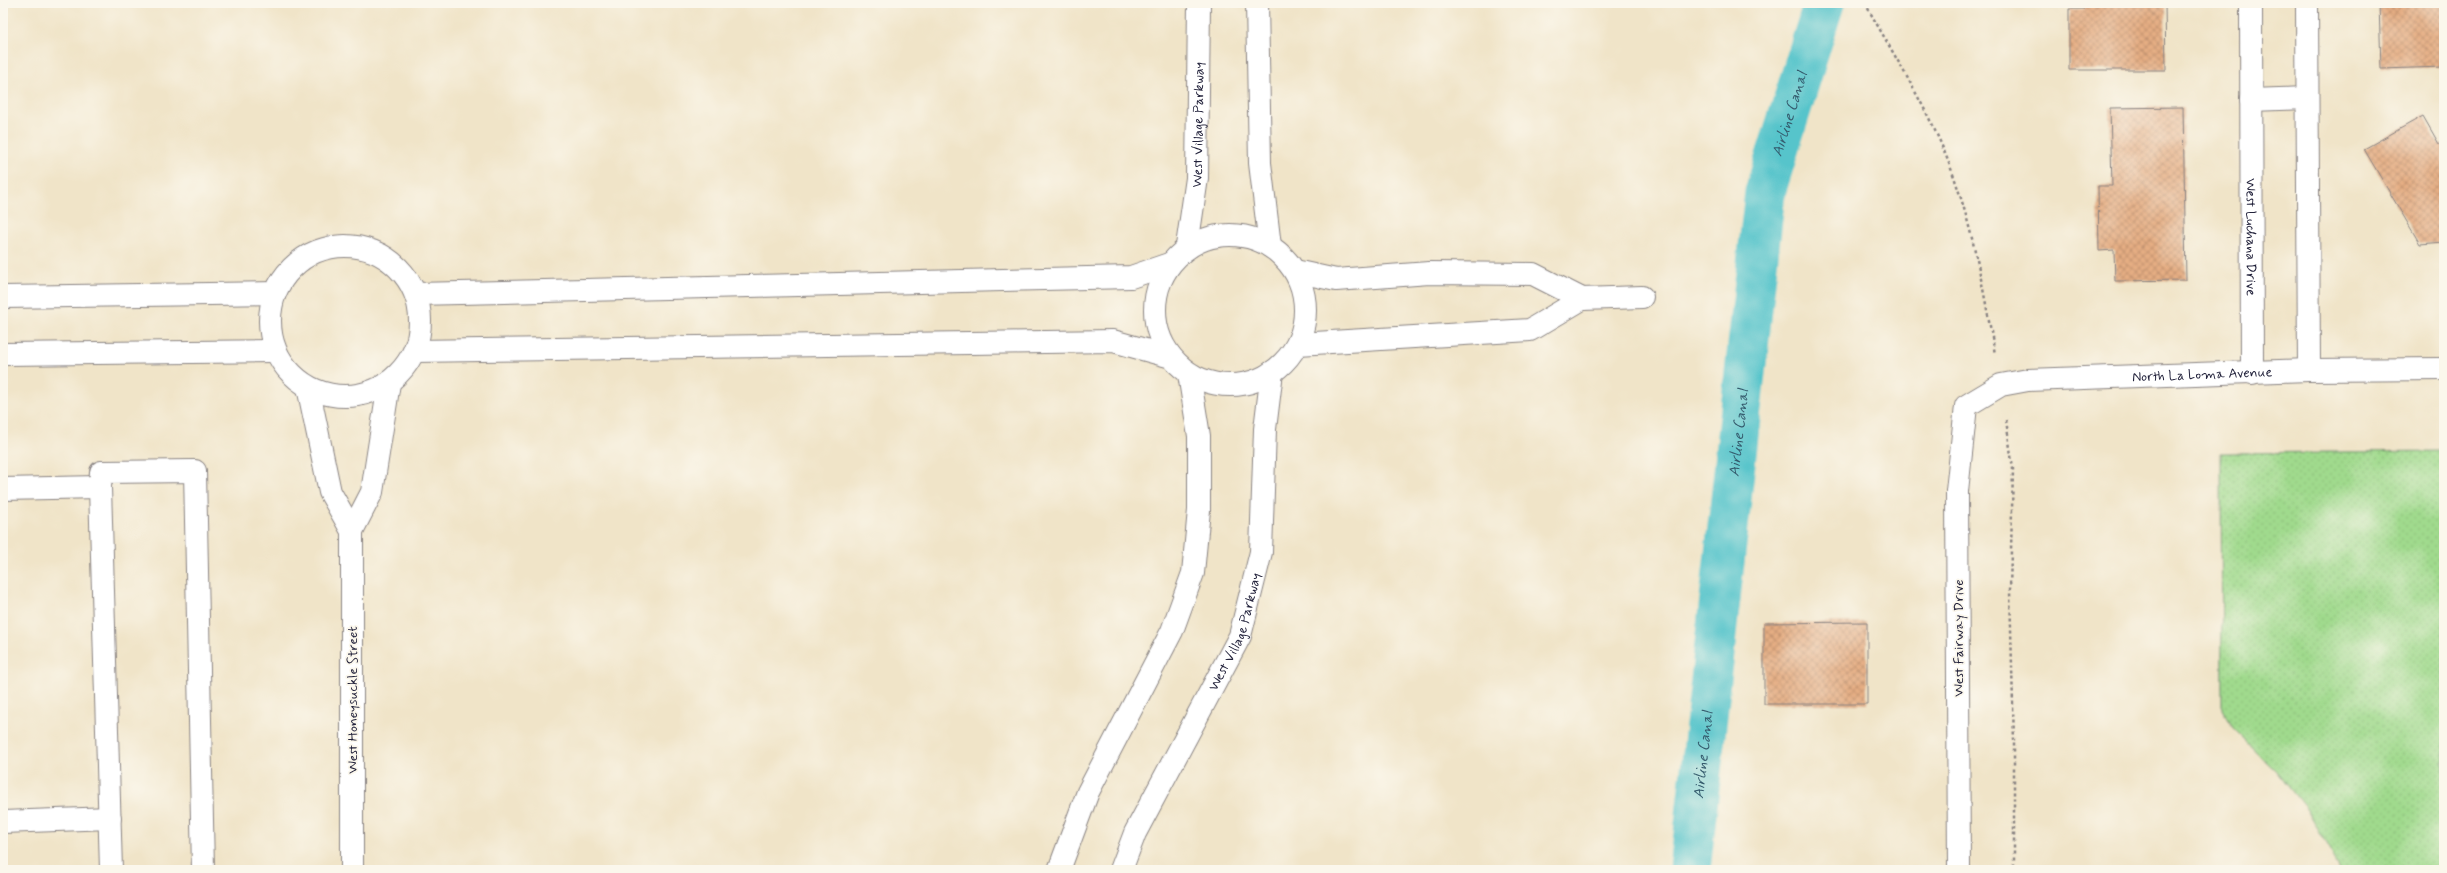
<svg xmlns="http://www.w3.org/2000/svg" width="2447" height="873" viewBox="0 0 2447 873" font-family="Mynerve,sans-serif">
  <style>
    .grass { fill: url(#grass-dots); stroke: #617e64 }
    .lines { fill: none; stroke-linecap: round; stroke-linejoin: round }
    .canal { stroke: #57c4cb; stroke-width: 41 }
    .building { fill: url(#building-cross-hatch) }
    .minor-casing { stroke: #898382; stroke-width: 24 }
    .path { stroke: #898382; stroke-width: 2.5; stroke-dasharray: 3 3; stroke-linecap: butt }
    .minor { stroke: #fff; stroke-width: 22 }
    .labels { text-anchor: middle; stroke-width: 3.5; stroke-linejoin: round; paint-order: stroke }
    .street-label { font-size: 14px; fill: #22223b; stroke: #fbf7ec }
    .water-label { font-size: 15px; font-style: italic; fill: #355b6d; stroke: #fbf7ec }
  </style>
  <defs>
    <pattern id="grass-dots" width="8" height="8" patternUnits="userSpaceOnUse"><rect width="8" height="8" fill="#a0da8d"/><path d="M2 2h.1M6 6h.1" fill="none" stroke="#8abb7b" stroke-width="1.8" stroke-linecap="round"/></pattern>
    <pattern id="building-cross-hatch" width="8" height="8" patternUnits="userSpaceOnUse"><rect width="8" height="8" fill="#e5ad83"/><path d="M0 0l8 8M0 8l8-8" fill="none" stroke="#b98c6c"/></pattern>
  </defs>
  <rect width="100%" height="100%" fill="#fbf7ec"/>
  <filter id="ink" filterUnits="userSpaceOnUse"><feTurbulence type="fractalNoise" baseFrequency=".025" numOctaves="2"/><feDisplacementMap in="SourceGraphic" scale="8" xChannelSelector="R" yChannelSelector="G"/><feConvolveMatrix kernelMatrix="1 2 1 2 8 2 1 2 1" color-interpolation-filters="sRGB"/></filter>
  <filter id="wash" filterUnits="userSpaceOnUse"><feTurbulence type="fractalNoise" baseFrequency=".012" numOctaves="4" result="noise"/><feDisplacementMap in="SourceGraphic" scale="16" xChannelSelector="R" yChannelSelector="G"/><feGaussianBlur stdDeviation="0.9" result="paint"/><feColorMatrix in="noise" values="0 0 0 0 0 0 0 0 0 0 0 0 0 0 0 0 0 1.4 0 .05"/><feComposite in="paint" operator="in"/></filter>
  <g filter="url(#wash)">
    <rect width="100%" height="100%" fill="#f0e4c8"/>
    <path class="grass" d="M2444,451V870H2341L2307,810L2276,771L2232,728L2222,709L2221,453Z"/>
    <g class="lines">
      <path class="canal" id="s1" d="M1690,870L1765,192L1824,3"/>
    </g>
    <g id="blocks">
      <g class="building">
        <path d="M2084,3H2165L2166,70H2069V9H2084Z"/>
        <path d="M2379,3H2444V67L2381,69Z"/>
        <path d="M2183,107L2186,280L2115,281L2114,250L2099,251L2098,186H2112L2110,108Z"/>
        <path d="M2423,116L2439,144H2444V242L2420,244L2364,149Z"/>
        <path d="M1867,622V704H1764V623Z"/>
      </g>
    </g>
  </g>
  <g filter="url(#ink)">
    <use href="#blocks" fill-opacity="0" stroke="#898382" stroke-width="1"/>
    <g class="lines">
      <g class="minor-casing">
        <g id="minor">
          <path d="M1257,3L1260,163L1270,246"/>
          <path id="s2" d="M2251,3L2252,373"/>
          <path d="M2307,3L2309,370"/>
          <path d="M2251,100L2307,98"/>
          <circle cx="1230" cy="310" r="75"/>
          <circle cx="345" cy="321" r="75"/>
          <path id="s3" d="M1187,246L1197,178L1199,3"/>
          <path d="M1295,271L1336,280L1429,273L1533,274L1582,299L1642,297"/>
          <path d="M416,294L1131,277L1169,264"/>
          <path d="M3,297L275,293"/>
          <path d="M1298,344L1530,330L1582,299"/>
          <path d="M415,351L1113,341L1171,357"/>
          <path d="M3,354L274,351"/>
          <path d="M308,387L330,492L352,531"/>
          <path d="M100,487L101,472L195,471L203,870"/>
          <path d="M3,489L100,487L111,870"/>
          <path d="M3,822L110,818"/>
          <path d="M352,870V531L372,492L389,383"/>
          <path d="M1059,870L1088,792L1172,631L1193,573L1199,510V436L1189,374"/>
          <path id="s4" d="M1121,870L1135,833L1240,636L1261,552L1265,429L1272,372"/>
          <path id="s5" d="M1959,870L1957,491L1966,406L2001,385L2028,380L2309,370L2444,369"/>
        </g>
      </g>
      <g class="path">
        <path d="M1865,3C1889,47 1917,91 1938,137C1969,205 1982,281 1995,354"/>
        <path d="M2006,420L2013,469L2010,591L2014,742V870"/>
      </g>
      <use href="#minor" class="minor"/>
    </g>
  </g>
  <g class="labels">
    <g class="street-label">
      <text dy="5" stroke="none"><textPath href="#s3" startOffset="122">West Village Parkway</textPath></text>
      <text dy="5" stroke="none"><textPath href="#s2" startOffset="234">West Luchana Drive</textPath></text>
      <text dy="5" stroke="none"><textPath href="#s5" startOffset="707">North La Loma Avenue</textPath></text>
      <text dy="5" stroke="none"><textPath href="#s4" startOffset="265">West Village Parkway</textPath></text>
      <text transform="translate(1958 638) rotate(-90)" y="5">West Fairway Drive</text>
      <text transform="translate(352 700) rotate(-90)" y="5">West Honeysuckle Street</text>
    </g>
    <g class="water-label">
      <text dy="5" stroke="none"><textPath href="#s1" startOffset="764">Airline Canal</textPath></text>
      <text dy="5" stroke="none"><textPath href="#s1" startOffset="440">Airline Canal</textPath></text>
      <text dy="5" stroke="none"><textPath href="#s1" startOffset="116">Airline Canal</textPath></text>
    </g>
  </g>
  <rect width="2447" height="873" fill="none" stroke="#fbf7ec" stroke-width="16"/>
</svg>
